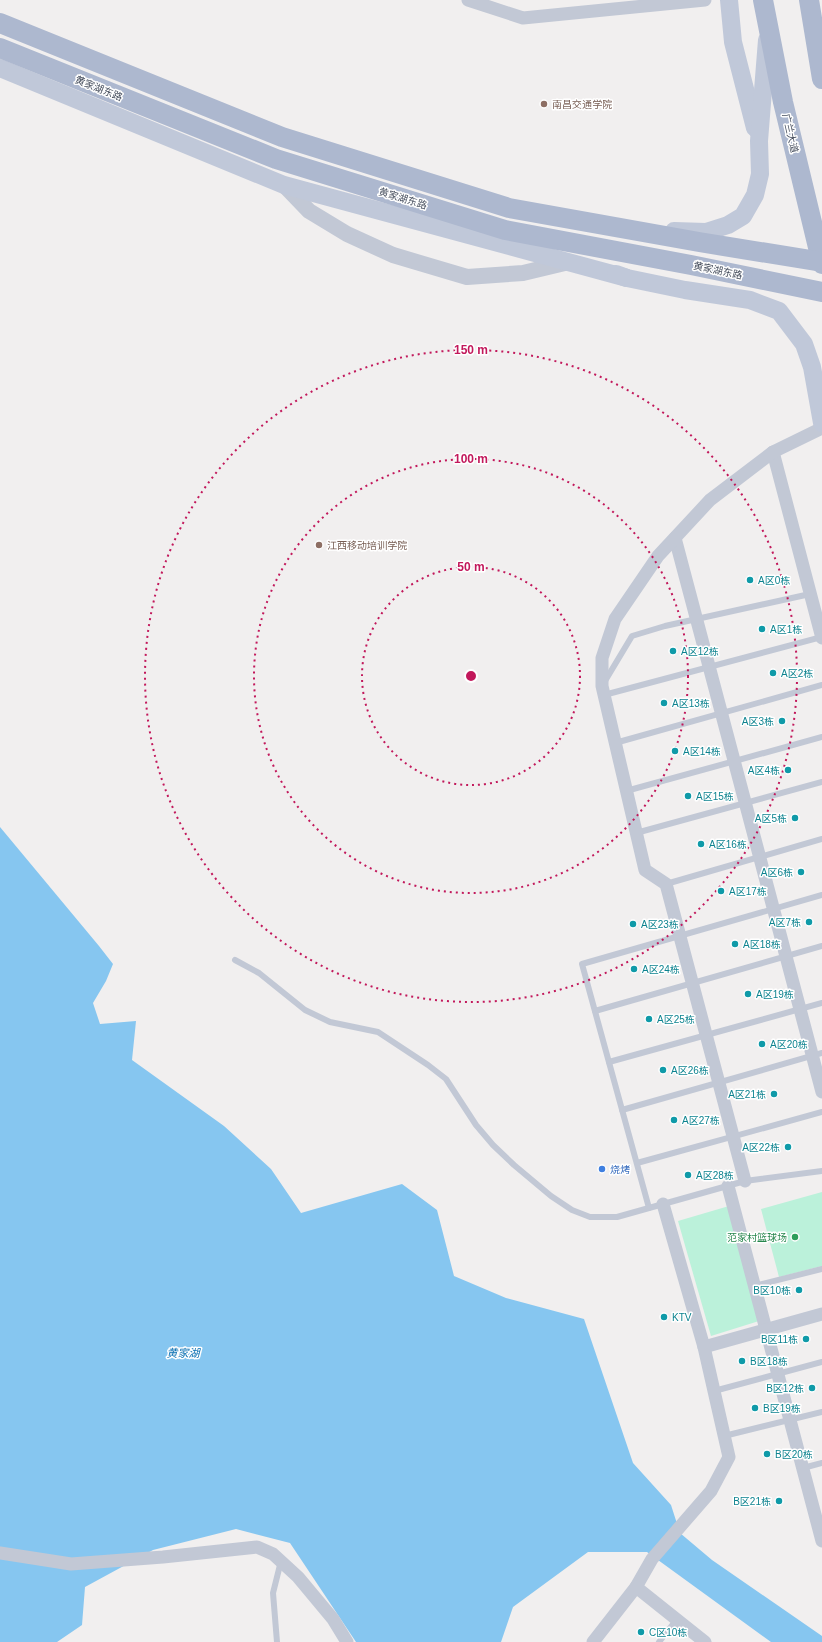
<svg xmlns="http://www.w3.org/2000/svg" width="822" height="1642" viewBox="0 0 822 1642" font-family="Helvetica,'Noto Sans SC',sans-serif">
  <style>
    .green { fill: #bbf1da }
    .water { fill: #86c6f0 }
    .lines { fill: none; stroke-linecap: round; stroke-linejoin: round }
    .service { stroke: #c2c8d5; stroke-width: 6 }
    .minor { stroke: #c2c8d5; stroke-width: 13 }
    .tertiary { stroke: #c2c8d5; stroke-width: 16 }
    .secondary { stroke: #c0c8d9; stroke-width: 18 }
    .primary { stroke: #adb8cf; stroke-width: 20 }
    .ring { fill: none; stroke: #c2185b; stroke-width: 2; stroke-dasharray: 2 4 }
    .education-dot { fill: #8d6e63; stroke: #fff; stroke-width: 1.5 }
    .culture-dot { fill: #0f9aa8; stroke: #fff; stroke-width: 1.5 }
    .shop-dot { fill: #3f7fe0; stroke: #fff; stroke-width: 1.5 }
    .leisure-dot { fill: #2e9e5b; stroke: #fff; stroke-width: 1.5 }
    .labels { text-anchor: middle; stroke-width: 3; stroke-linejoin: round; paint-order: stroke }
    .street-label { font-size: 10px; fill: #464e5d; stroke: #fff }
    .education-label { font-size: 10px; fill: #785e54; stroke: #fff; text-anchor: start }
    .culture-label { font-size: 10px; fill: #0d838f; stroke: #fff; text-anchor: start }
    .shop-label { font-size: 10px; fill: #366cbe; stroke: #fff; text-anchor: start }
    .leisure-label { font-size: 10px; fill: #27864d; stroke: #fff; text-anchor: end }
    .water-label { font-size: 11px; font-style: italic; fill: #056db1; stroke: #fff }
    .centre { fill: #c2185b; stroke: #fff; stroke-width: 2 }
    .ring-label { font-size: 12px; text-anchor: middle; font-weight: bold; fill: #c2185b; stroke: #fff; stroke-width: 3; stroke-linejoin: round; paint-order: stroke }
  </style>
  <rect width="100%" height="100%" fill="#f1efef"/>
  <g class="green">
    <path d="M822,1192V1266L779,1277L761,1209Z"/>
    <path d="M729,1206L759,1321L711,1336L678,1221Z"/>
  </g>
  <path class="water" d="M0,827L99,946L113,964L106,981L93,1003L100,1024L136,1021L132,1060L224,1126L271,1169L301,1213L402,1184L437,1210L454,1276L506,1298L584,1319L633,1463L671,1505L680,1533L712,1560L822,1636V1642H771L647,1552H588L513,1607L501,1642H356L290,1543L236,1529L153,1550L85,1587L82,1625L57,1642H0Z"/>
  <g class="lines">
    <g class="service">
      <path d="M605,681L632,636L665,626L810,594"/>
      <path d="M604,695L822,637"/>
      <path d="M615,743L822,685"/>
      <path d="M626,791L822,737"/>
      <path d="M636,833L822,782"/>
      <path d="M666,884L822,839"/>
      <path d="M235,960L259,973L305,1010L330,1022L378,1032L428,1065L446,1079L476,1125L493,1145L514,1165L551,1196L572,1210L590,1217H617L745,1181L822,1171"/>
      <path d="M595,1011L822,946"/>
      <path d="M609,1062L822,1003"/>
      <path d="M622,1110L822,1053"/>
      <path d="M637,1163L822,1112"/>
      <path d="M649,1208L582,964L822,895"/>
      <path d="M754,1286L822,1269"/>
      <path d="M714,1391L822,1362"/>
      <path d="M724,1436L822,1412"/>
      <path d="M803,1468L822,1463"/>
      <path d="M277,1642L273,1593L281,1561"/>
      <path d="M659,1642L677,1619"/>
    </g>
    <g class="minor">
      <path d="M468,0L523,18L705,0"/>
      <path d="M773,452L822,638"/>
      <path d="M675,538L822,1092"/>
      <path d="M745,1181L666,884L645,870L602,686V658L615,619L658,556L710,500L773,452L822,428"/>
      <path d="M728,1186L822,1541"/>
      <path d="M704,1347L822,1314"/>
      <path d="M0,1553L71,1564L163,1557L257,1547L273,1554L298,1577L333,1619L347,1642"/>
      <path d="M636,1587L652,1559L711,1491L729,1457L704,1347L663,1204"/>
      <path d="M593,1642L636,1587L705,1642"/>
    </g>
    <path class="tertiary" d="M284,185L309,211L347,234L393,255L467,277L523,273L569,262"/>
    <g class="secondary">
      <path d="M729,0L733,42L755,128"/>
      <path d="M0,68L284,185L627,278"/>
      <path d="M674,231L706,232L728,225L743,216L755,195L760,174L759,141L767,40"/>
      <path d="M616,274L627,278L685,290L750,300L779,311L804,344L812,367L822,423"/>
    </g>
    <g class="primary">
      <path d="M763,0L783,102L822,264"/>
      <path d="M809,0L822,79"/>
      <path d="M0,23L282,137L509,208L699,242L822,262"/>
      <path d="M0,48L276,159L505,230L691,265L822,292"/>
    </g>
  </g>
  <g class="ring">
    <circle cx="471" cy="676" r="109"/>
    <circle cx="471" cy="676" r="217"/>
    <circle cx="471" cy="676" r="326"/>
  </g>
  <g class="education-dot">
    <circle cx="544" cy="104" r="4"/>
    <circle cx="319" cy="545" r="4"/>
  </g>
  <g class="culture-dot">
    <circle cx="750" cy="580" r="4"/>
    <circle cx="762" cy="629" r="4"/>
    <circle cx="673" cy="651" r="4"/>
    <circle cx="773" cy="673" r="4"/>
    <circle cx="664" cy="703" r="4"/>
    <circle cx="782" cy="721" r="4"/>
    <circle cx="675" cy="751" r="4"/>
    <circle cx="788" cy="770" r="4"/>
    <circle cx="688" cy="796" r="4"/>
    <circle cx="795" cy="818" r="4"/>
    <circle cx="701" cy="844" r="4"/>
    <circle cx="801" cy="872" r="4"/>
    <circle cx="721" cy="891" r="4"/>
    <circle cx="809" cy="922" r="4"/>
    <circle cx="633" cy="924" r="4"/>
    <circle cx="735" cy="944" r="4"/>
    <circle cx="634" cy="969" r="4"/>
    <circle cx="748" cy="994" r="4"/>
    <circle cx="649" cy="1019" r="4"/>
    <circle cx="762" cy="1044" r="4"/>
    <circle cx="663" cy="1070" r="4"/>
    <circle cx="774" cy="1094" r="4"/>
    <circle cx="674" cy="1120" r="4"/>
    <circle cx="788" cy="1147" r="4"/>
    <circle cx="688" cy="1175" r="4"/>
    <circle cx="799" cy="1290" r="4"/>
    <circle cx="664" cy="1317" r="4"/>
    <circle cx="806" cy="1339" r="4"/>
    <circle cx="742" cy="1361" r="4"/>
    <circle cx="812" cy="1388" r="4"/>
    <circle cx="755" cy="1408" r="4"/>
    <circle cx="767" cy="1454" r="4"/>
    <circle cx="779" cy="1501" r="4"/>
    <circle cx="641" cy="1632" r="4"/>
  </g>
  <circle class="shop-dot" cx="602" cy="1169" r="4"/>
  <circle class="leisure-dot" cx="795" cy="1237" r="4"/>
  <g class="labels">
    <g class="street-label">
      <text transform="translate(99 88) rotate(22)" y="4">黄家湖东路</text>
      <text transform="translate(791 133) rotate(77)" y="4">广兰大道</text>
      <text transform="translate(403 198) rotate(17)" y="4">黄家湖东路</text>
      <text transform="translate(718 270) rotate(12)" y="4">黄家湖东路</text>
    </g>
    <g class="education-label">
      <text x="552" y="108">南昌交通学院</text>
      <text x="327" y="549">江西移动培训学院</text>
    </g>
    <g class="culture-label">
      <text x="758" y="584">A区0栋</text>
      <text x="770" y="633">A区1栋</text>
      <text x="681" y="655">A区12栋</text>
      <text x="781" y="677">A区2栋</text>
      <text x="672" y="707">A区13栋</text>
      <text x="774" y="725" text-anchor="end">A区3栋</text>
      <text x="683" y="755">A区14栋</text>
      <text x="780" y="774" text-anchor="end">A区4栋</text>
      <text x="696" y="800">A区15栋</text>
      <text x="787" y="822" text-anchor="end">A区5栋</text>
      <text x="709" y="848">A区16栋</text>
      <text x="793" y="876" text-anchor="end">A区6栋</text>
      <text x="729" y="895">A区17栋</text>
      <text x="801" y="926" text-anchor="end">A区7栋</text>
      <text x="641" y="928">A区23栋</text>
      <text x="743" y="948">A区18栋</text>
      <text x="642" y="973">A区24栋</text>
      <text x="756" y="998">A区19栋</text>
      <text x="657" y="1023">A区25栋</text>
      <text x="770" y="1048">A区20栋</text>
      <text x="671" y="1074">A区26栋</text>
      <text x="766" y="1098" text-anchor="end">A区21栋</text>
      <text x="682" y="1124">A区27栋</text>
      <text x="780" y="1151" text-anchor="end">A区22栋</text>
      <text x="696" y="1179">A区28栋</text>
      <text x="791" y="1294" text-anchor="end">B区10栋</text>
      <text x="672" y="1321">KTV</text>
      <text x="798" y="1343" text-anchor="end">B区11栋</text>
      <text x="750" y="1365">B区18栋</text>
      <text x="804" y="1392" text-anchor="end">B区12栋</text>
      <text x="763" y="1412">B区19栋</text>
      <text x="775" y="1458">B区20栋</text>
      <text x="771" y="1505" text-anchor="end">B区21栋</text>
      <text x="649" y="1636">C区10栋</text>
    </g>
    <g class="shop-label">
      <text x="610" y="1173">烧烤</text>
    </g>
    <g class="leisure-label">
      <text x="787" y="1241">范家村篮球场</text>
    </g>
    <g class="water-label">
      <text x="183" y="1357">黄家湖</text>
    </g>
  </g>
  <circle cx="471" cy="676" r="6" class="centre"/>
  <g class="ring-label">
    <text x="471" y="354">150 m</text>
    <text x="471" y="463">100 m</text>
    <text x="471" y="571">50 m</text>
  </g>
</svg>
